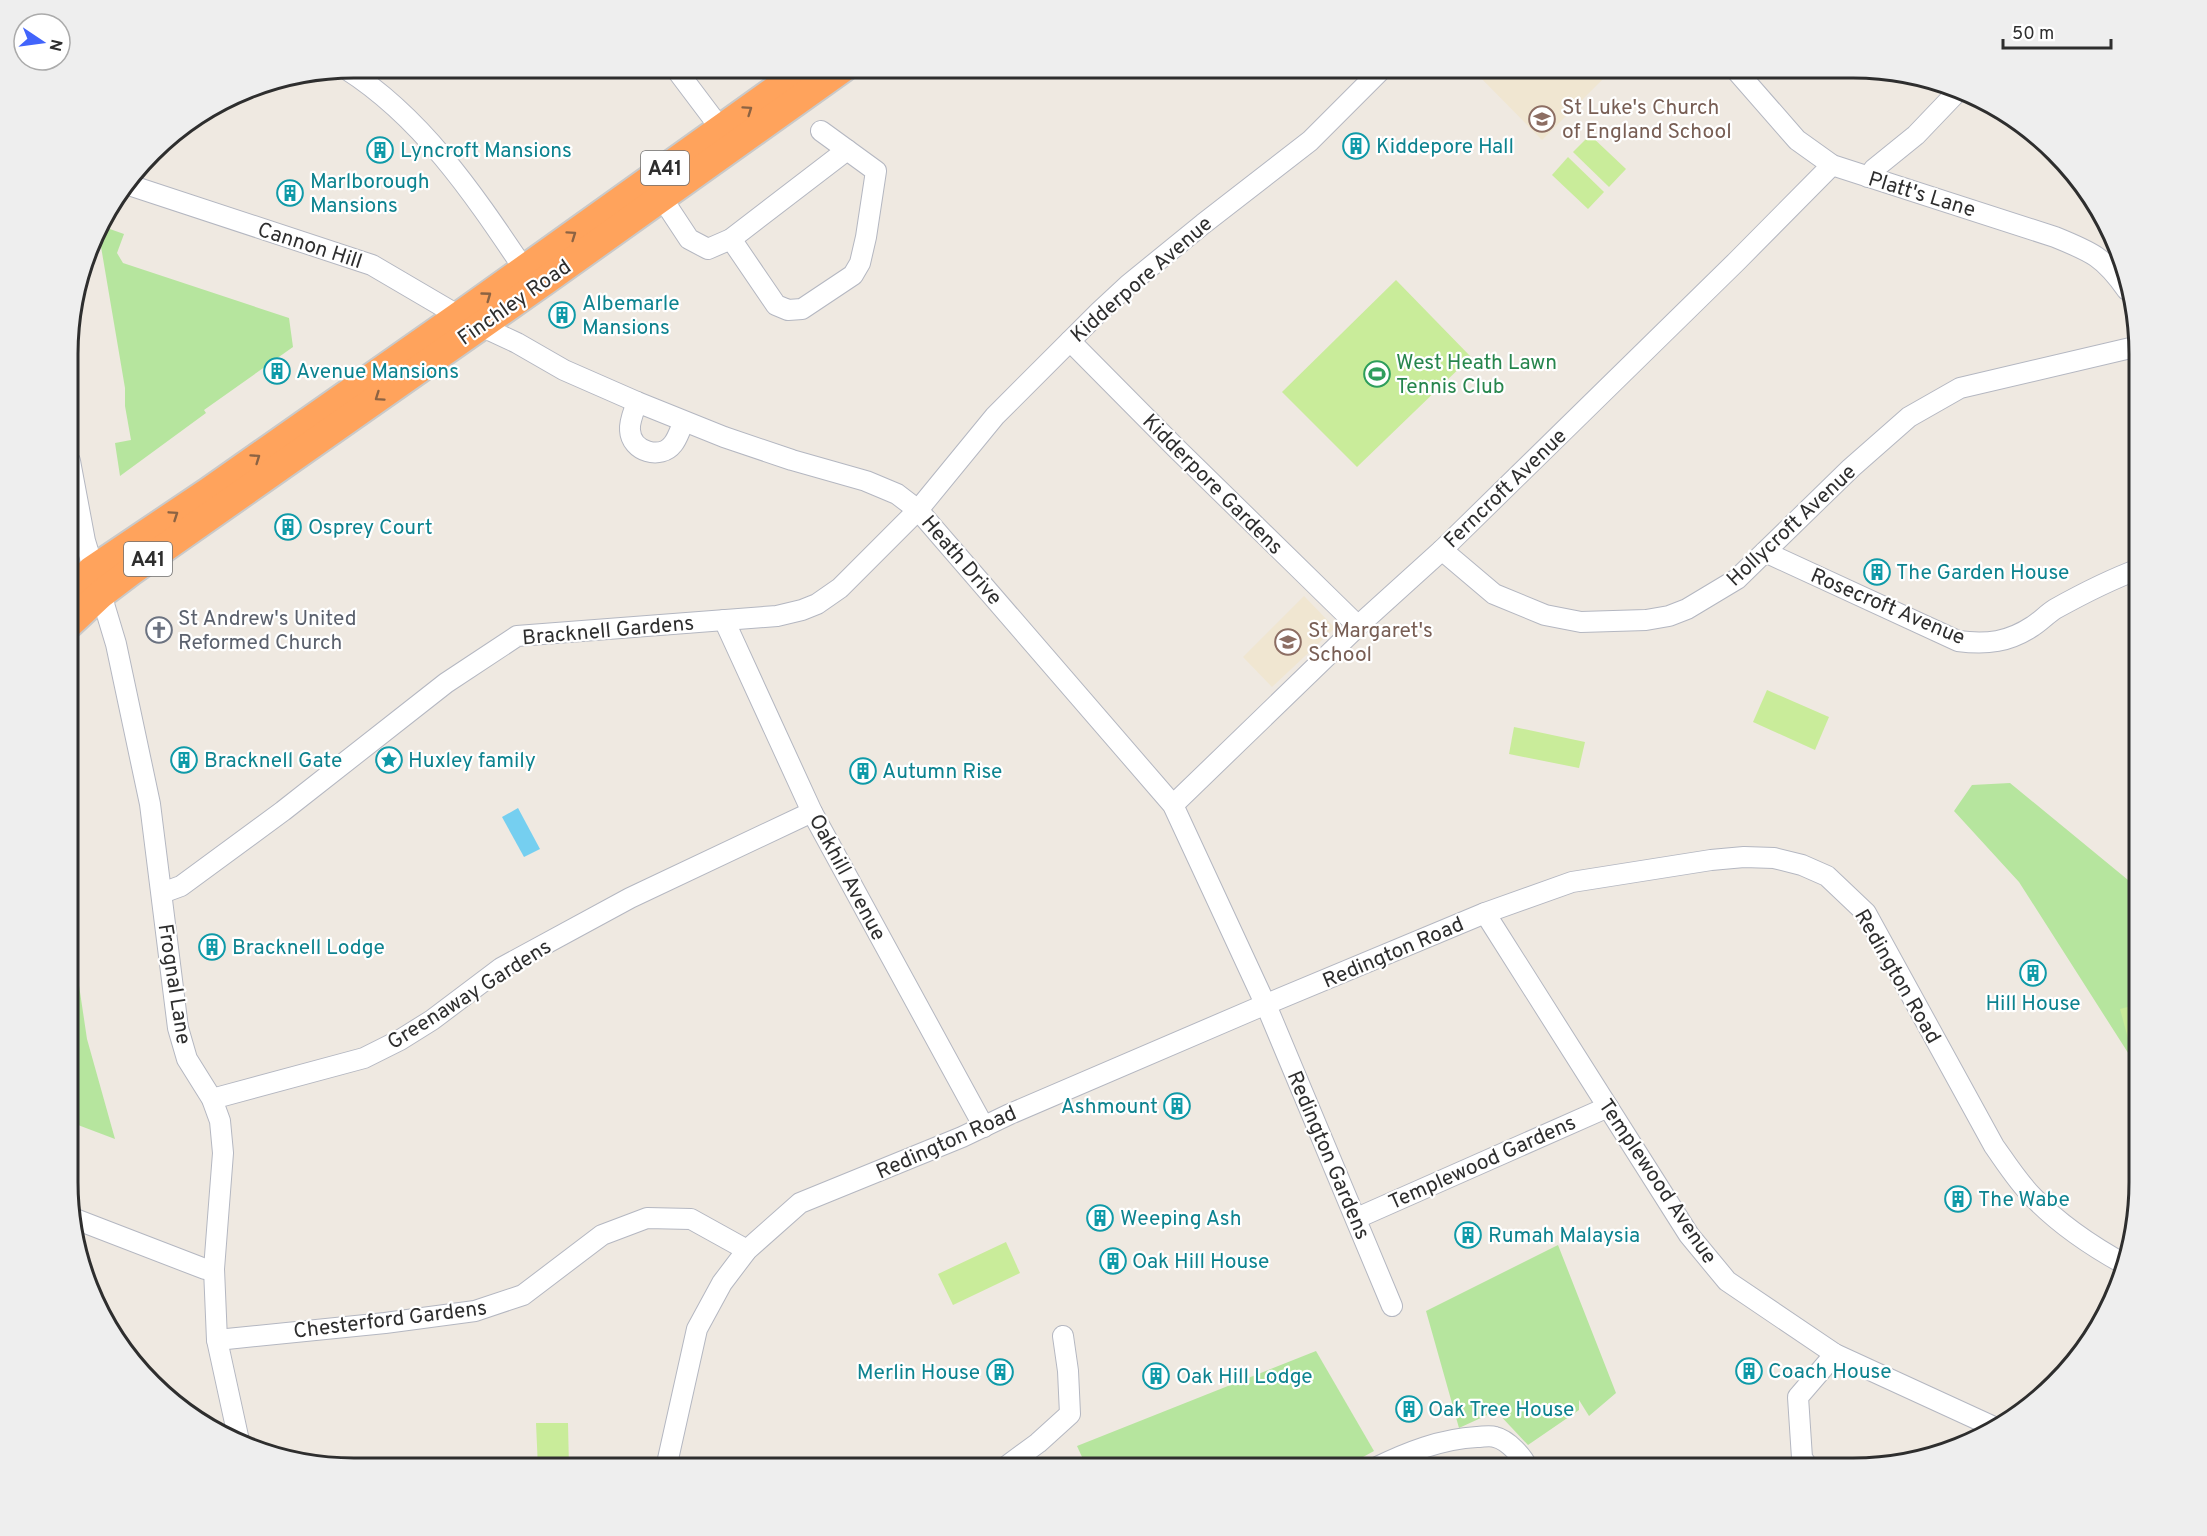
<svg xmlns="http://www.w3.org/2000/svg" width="2207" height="1536" viewBox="0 0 2207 1536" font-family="Overpass,sans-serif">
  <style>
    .education { fill: #f0e6d1 }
    .green { fill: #b6e59e }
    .pitch { fill: #c9ec9a }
    .water { fill: #75cff0 }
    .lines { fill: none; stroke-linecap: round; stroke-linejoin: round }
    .minor-casing { stroke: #b4b7c1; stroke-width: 22 }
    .highway-casing { stroke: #c9c9c9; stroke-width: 32 }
    .minor { stroke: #fff; stroke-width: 20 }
    .highway { stroke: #ffa35c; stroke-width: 28 }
    .oneway { stroke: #8c6343 }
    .labels { text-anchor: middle; stroke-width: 4.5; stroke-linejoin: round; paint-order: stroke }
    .shield { fill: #fff; stroke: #6d6d6d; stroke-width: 1.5 }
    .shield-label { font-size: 20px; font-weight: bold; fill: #2e2e2e }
    .education-label { font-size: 21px; fill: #785e54; stroke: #fff; text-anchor: start }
    .culture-label { font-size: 21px; fill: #0d838f; stroke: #fff; text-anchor: start }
    .street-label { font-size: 21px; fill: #2e2e2e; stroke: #fff }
    .leisure-label { font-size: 21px; fill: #27864d; stroke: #fff; text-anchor: start }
    .worship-label { font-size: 21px; fill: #5b616d; stroke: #fff; text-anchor: start }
    .rim { fill: none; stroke: #2e2e2e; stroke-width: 3 }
  </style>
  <rect width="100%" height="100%" fill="#efe9e1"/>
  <g class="education">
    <path d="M1471,68H1507L1514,75L1523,68H1527L1535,76L1542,68L1549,73L1555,68H1593L1603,79L1542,140Z"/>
    <path d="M1304,596L1335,628L1272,687L1243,657Z"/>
  </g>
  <g class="green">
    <path d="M107,228L124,234L117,253L123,263L289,318L293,347L204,410L206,413L120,476L115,443L131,440L125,406V388L98,229Z"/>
    <path d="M2010,783L2139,889V1070L2019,882L1954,811L1972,785Z"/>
    <path d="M70,925L87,1039L115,1139L70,1122Z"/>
    <path d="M1558,1245L1616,1393L1589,1416L1579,1400V1410L1528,1445L1496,1411L1459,1428L1426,1311Z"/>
    <path d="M1316,1351L1374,1451L1343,1468H1087L1077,1446Z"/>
  </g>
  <g class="pitch">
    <path d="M1590,135L1626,169L1609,187L1573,152Z"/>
    <path d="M1568,157L1604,192L1588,209L1552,175Z"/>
    <path d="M1396,280L1471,357L1357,467L1282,392Z"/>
    <path d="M1767,690L1829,717L1815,750L1753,722Z"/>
    <path d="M1514,727L1585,742L1579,768L1509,754Z"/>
    <path d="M2139,1004V1043L2130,1046L2120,1009Z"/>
    <path d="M1006,1242L1020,1273L953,1305L938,1274Z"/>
    <path d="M536,1423H568L569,1468H538Z"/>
  </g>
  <path class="water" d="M518,808L540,849L524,857L502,817Z"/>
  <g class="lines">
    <g class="minor-casing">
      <g id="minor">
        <path d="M675,68L727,137"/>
        <path d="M1734,68L1797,140L1832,165L2055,237C2092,252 2104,257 2127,290"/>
        <path d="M346,69C423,118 474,195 524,269"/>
        <path d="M1868,177L1874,169L1916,135L1959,90"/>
        <path d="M129,185L372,265L459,316L517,343L564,370L637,402L724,437L792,460L866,481L897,494L918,510L1173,805L1269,1012L1392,1306"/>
        <path d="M656,189L689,239L708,249L731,239L847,150"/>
        <path d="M731,239L776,305L788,310L802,309L853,275L860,263L866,237L876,171L821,131"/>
        <path d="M1070,341L1176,448L1358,626"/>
        <path d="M637,402C634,411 629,422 630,430C631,452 661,460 673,444C678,438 680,429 684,422"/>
        <path d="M70,461L85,541L116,644L150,804L178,1028L187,1059L212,1099L220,1121L223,1153L214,1269L217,1340L239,1441"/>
        <path d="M1442,550L1494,594L1545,615L1581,622L1646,620L1669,616L1687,609L1737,579L1851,468L1909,417L1960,388L2139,346"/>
        <path d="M1765,552L1958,641C1987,645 2009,642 2033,626C2041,621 2047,614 2055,609C2082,594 2109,580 2139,569"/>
        <path d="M724,620L812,812L984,1127"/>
        <path d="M1173,805L1358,626L1442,550L1737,261L1832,165"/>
        <path d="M162,893L181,886L283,811L446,683L517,636L777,616L802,610L817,604L840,588L918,510L995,416L1100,311L1128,285L1203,224L1310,141L1383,68"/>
        <path d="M1485,913L1689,1235L1727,1281L1835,1354L1994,1427"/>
        <path d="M212,1099L364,1058L400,1040L432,1020L501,968L630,898L812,812"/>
        <path d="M70,1217L205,1269H214"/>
        <path d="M1357,1218L1608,1107"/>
        <path d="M217,1340L385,1323L475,1311L523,1295L602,1235L647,1218L691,1219L747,1250"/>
        <path d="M666,1468L697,1329L722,1283L747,1250L800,1203L962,1137L1010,1114L1257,1008L1485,913L1572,882L1711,860L1744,857L1774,858L1802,865L1827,876L1866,913L1994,1146C2006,1163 2018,1182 2033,1197C2059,1224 2093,1247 2126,1265"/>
        <path d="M1004,1468L1038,1443L1070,1414L1068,1371L1063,1336"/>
        <path d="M1375,1468C1408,1452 1441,1439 1477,1437C1483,1437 1489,1435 1495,1437C1508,1440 1523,1457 1528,1468"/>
        <path d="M1809,1468L1802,1458L1798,1397L1835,1354"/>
      </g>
    </g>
    <g class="highway-casing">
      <g id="highway">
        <path d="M70,592L92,570L208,492L459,316L806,68"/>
        <path d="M70,623L101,594L130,572L546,280L843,68"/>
      </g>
    </g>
    <use href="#minor" class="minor"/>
    <use href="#highway" class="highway"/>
  </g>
  <defs><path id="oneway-chevron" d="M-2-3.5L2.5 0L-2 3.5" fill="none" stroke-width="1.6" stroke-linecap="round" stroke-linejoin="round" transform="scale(1.5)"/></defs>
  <g class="oneway">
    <use href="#oneway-chevron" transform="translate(748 110) rotate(-35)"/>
    <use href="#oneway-chevron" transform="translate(572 235) rotate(-35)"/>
    <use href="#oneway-chevron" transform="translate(487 296) rotate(-36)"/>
    <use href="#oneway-chevron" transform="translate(379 397) rotate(145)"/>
    <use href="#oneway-chevron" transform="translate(256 458) rotate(-35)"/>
    <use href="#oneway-chevron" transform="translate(174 515) rotate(-34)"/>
  </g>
  <defs>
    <g id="school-ring" transform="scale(1.35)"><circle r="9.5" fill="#fff" stroke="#8d6e63" stroke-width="1.5"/><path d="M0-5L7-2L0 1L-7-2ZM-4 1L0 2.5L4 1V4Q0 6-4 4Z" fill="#8d6e63"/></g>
    <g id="building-ring" transform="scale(1.35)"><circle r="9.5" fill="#fff" stroke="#0f9aa8" stroke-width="1.5"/><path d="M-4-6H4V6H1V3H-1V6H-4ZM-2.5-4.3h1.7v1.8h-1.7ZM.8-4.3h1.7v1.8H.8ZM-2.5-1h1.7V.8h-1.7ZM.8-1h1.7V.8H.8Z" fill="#0f9aa8"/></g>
    <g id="stadium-ring" transform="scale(1.35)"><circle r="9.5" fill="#fff" stroke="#2e9e5b" stroke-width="1.5"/><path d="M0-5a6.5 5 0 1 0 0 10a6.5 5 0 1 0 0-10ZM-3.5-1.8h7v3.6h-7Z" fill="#2e9e5b"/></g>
    <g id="church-ring" transform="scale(1.35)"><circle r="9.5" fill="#fff" stroke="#6b7280" stroke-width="1.5"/><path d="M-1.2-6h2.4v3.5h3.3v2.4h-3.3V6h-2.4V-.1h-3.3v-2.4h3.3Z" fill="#6b7280"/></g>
    <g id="sight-ring" transform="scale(1.35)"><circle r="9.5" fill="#fff" stroke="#0f9aa8" stroke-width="1.5"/><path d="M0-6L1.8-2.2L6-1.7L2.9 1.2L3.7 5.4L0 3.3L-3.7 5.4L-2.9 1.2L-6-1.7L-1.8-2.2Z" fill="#0f9aa8"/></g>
  </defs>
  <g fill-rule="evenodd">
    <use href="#school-ring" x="1542" y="119"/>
    <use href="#building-ring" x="1356" y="146"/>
    <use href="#building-ring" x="380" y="150"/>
    <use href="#building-ring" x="290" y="193"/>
    <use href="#building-ring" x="562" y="315"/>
    <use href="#building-ring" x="277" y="371"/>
    <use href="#stadium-ring" x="1377" y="374"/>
    <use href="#building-ring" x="288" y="527"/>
    <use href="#building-ring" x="1877" y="572"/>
    <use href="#church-ring" x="159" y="630"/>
    <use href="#school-ring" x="1288" y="642"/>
    <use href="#building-ring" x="184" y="760"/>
    <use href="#sight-ring" x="389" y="760"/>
    <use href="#building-ring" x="863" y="771"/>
    <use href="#building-ring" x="212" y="947"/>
    <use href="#building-ring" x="2033" y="973"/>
    <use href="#building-ring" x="1177" y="1106"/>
    <use href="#building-ring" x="1958" y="1199"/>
    <use href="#building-ring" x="1100" y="1218"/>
    <use href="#building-ring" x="1468" y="1235"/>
    <use href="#building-ring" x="1113" y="1261"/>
    <use href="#building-ring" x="1749" y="1371"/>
    <use href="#building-ring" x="1000" y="1372"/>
    <use href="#building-ring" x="1156" y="1376"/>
    <use href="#building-ring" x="1409" y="1409"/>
  </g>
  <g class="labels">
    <g class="shield">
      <rect x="641" y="151" width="48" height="34" rx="4.5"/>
      <rect x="124" y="542" width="48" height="34" rx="4.5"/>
    </g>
    <g class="shield-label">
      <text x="665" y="175">A41</text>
      <text x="148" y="566">A41</text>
    </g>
    <g class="education-label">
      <text x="1562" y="114">St Luke's Church<tspan x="1562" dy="24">of England School</tspan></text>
      <text x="1308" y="637">St Margaret's<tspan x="1308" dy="24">School</tspan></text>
    </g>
    <g class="culture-label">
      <text x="1376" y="153">Kiddepore Hall</text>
      <text x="400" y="157">Lyncroft Mansions</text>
      <text x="310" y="188">Marlborough<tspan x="310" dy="24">Mansions</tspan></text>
      <text x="582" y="310">Albemarle<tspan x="582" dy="24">Mansions</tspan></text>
      <text x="296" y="378">Avenue Mansions</text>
      <text x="308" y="534">Osprey Court</text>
      <text x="1896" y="579">The Garden House</text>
      <text x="204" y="767">Bracknell Gate</text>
      <text x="408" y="767">Huxley family</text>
      <text x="882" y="778">Autumn Rise</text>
      <text x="232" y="954">Bracknell Lodge</text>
      <text x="2033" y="1010" text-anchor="middle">Hill House</text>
      <text x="1158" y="1113" text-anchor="end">Ashmount</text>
      <text x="1978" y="1206">The Wabe</text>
      <text x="1120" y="1225">Weeping Ash</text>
      <text x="1488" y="1242">Rumah Malaysia</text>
      <text x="1132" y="1268">Oak Hill House</text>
      <text x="1768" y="1378">Coach House</text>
      <text x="980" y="1379" text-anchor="end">Merlin House</text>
      <text x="1176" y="1383">Oak Hill Lodge</text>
      <text x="1428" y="1416">Oak Tree House</text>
    </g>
    <g class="street-label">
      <text transform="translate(1922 194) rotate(17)" y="7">Platt's Lane</text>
      <text transform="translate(310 245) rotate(18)" y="7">Cannon Hill</text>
      <text transform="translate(1141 279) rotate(-41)" y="7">Kidderpore Avenue</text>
      <text transform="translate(514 302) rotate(-35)" y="7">Finchley Road</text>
      <text transform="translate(1213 484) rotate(45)" y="7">Kidderpore Gardens</text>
      <text transform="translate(1505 488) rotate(-44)" y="7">Ferncroft Avenue</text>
      <text transform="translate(1791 525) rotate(-43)" y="7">Hollycroft Avenue</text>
      <text transform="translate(962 560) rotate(49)" y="7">Heath Drive</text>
      <text transform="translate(1888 606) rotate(23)" y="7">Rosecroft Avenue</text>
      <text transform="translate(608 630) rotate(-5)" y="7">Bracknell Gardens</text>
      <text transform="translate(848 877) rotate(62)" y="7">Oakhill Avenue</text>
      <text transform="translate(1393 952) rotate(-23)" y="7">Redington Road</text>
      <text transform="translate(1898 976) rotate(60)" y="7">Redington Road</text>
      <text transform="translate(175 984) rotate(81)" y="7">Frognal Lane</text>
      <text transform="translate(469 994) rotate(-32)" y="7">Greenaway Gardens</text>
      <text transform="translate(946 1142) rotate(-24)" y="7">Redington Road</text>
      <text transform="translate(1329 1155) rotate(67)" y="7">Redington Gardens</text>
      <text transform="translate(1482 1162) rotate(-24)" y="7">Templewood Gardens</text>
      <text transform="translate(1658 1181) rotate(56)" y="7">Templewood Avenue</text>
      <text transform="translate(390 1319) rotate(-7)" y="7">Chesterford Gardens</text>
    </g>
    <g class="leisure-label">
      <text x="1396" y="369">West Heath Lawn<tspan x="1396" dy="24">Tennis Club</tspan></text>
    </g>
    <g class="worship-label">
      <text x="178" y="625">St Andrew's United<tspan x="178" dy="24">Reformed Church</tspan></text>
    </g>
  </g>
  <path d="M0 0H2207V1536H0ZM354 78H1853A276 276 0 0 1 2129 354V1182A276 276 0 0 1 1853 1458H354A276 276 0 0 1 78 1182V354A276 276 0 0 1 354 78Z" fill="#eee" fill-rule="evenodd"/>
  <path class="rim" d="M354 78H1853A276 276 0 0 1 2129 354V1182A276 276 0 0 1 1853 1458H354A276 276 0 0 1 78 1182V354A276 276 0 0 1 354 78Z"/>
  <g transform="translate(42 42) rotate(103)"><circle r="28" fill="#ffffff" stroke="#ababab" stroke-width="1.5"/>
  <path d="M0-4.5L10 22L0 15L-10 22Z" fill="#4264fb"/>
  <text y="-9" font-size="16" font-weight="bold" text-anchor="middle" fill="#2e2e2e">N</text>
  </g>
  <path d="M2003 39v9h108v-9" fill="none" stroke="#2e2e2e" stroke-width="3"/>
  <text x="2012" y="39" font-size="18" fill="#2e2e2e" stroke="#ffffff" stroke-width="4.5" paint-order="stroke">50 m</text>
</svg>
